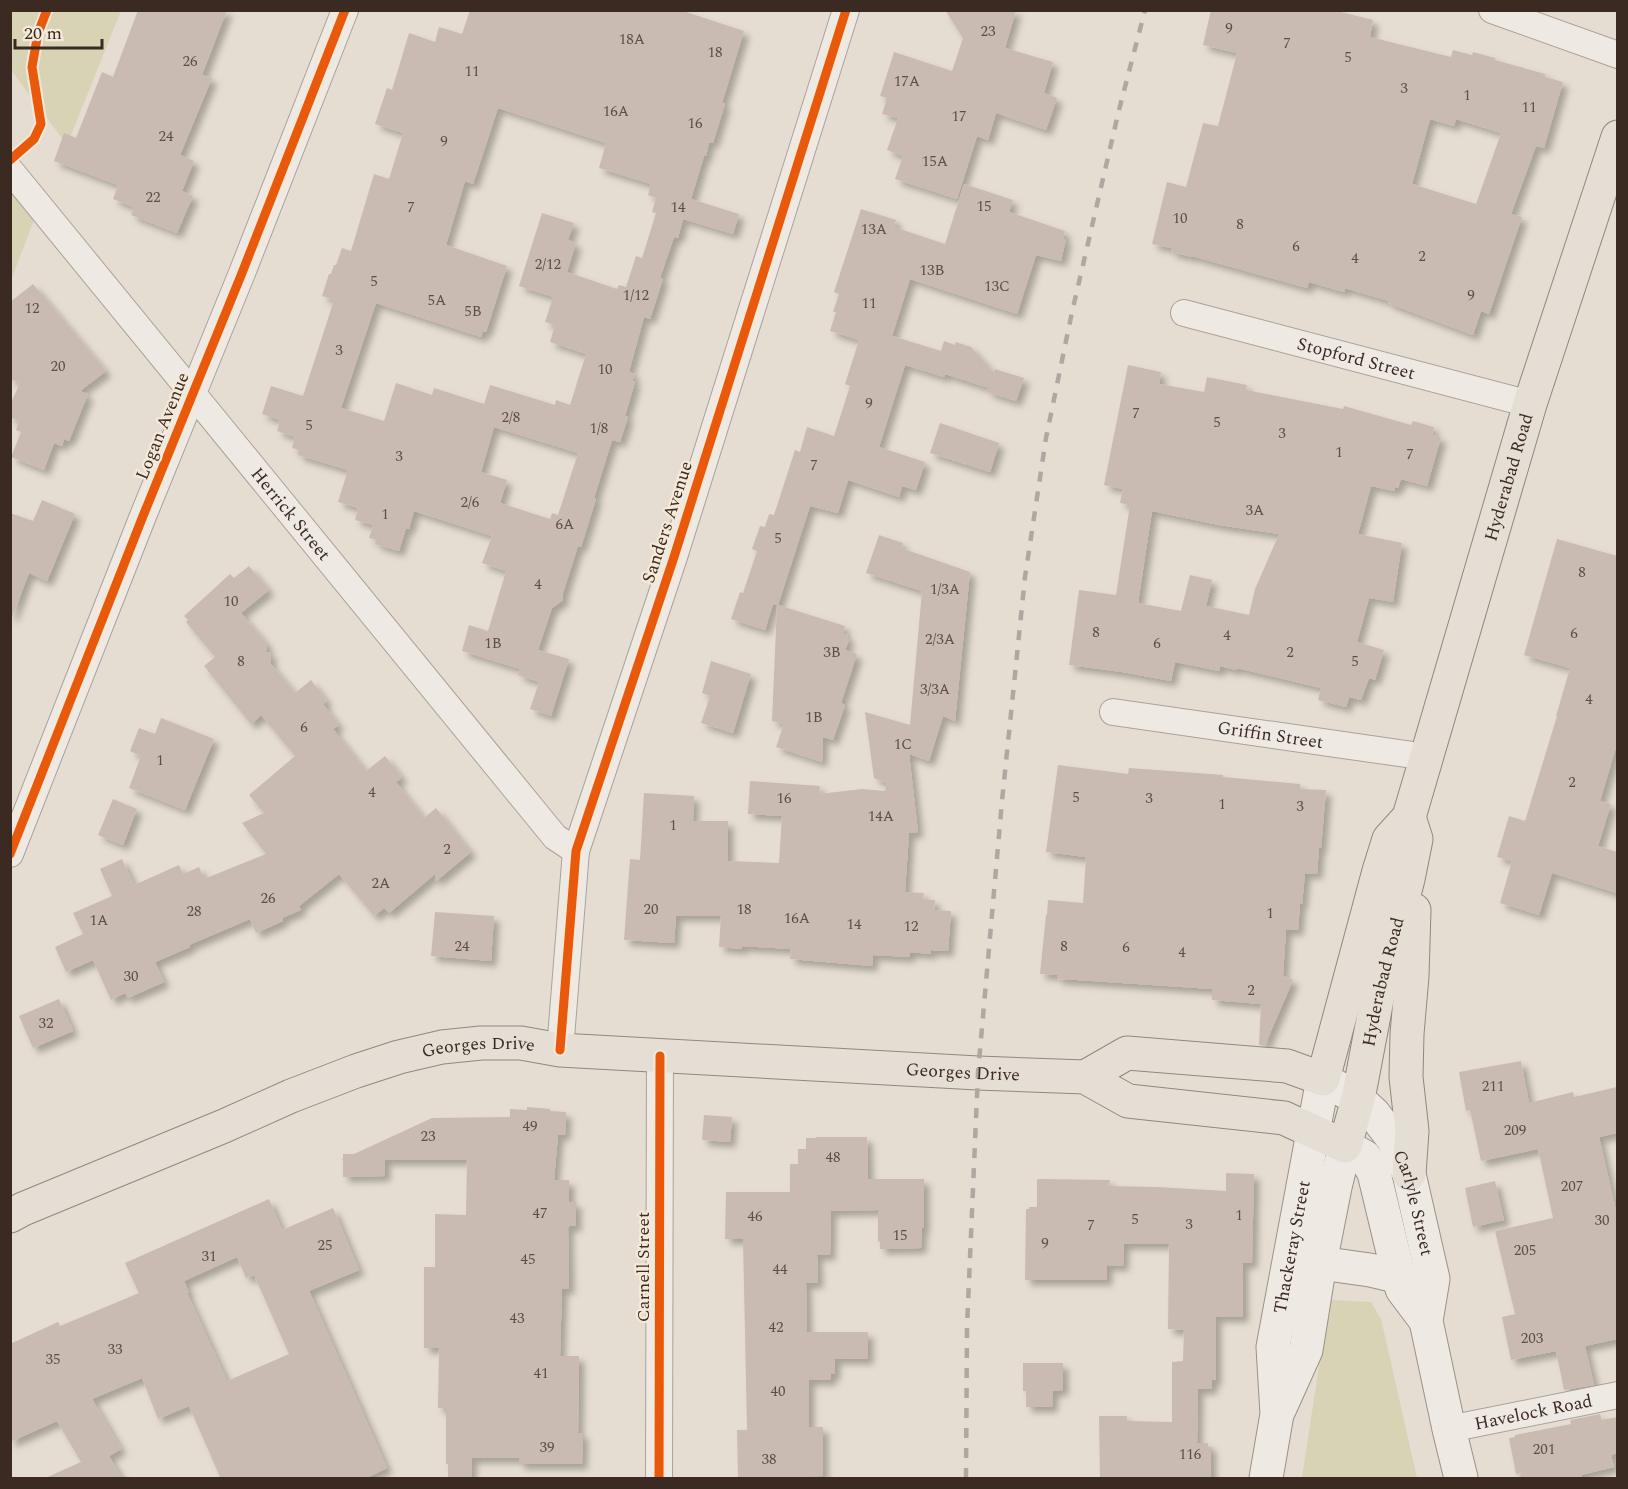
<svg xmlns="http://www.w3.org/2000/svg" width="1628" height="1489" viewBox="0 0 1628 1489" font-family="Spectral,serif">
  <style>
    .green { fill: #d7d3b4 }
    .building { fill: #c9bbb2; fill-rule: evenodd; filter: url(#shadow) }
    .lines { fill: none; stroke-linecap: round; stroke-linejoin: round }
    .minor-casing { stroke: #aba299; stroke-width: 28 }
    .secondary-casing { stroke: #9a928a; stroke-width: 35 }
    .primary-casing { stroke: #908880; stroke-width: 35 }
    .minor { stroke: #eee9e3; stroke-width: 26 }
    .secondary { stroke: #eee9e3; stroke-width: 33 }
    .primary { stroke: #e5ded4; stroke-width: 33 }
    .rail { stroke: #aea8a2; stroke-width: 4.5; stroke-dasharray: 10 10; stroke-linecap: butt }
    .cycleway-casing { stroke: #f5e9d9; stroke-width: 13 }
    .cycleway { stroke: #e8590c; stroke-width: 9 }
    .labels { text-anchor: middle; stroke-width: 4.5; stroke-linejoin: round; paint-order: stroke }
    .number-label { font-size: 15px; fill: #5e4e45 }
    .street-label { font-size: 18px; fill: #3a2a21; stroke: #f5e9d9 }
  </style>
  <defs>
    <filter id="shadow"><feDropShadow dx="5.5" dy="5.5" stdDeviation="3" flood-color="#0004"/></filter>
  </defs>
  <rect width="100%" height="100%" fill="#e5ddd1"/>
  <g class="green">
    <path d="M11,11H121L67,145L11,70Z"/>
    <path d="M11,191L34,220L11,280Z"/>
    <path d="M1329,1300L1371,1302L1381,1319L1417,1478H1302Z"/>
  </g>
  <g class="building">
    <path d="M138,10H227L202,75L212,78L180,155L194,161L182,191L193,196L177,233L131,215L134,207L113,199L118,185L54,161L64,133L76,138L102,72L113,77Z"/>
    <path d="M470,10H680L744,31L722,103L725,104L713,143L709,142L706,156H704L691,199L739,214L733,234L683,219L678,238L674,237L660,278L663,279L650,319L644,317L629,372L635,374L632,381L635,382L625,416L628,417L620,442L612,440L594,498L596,499L581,547L578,546L563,593V600L552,608L538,650L569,659L551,716L530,709L539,682L518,675L520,669L462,651L469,625L488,631L506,571L482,563L492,536L414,511L409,529L406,528L399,551L375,544L377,540L369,538L373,525L355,520L358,508L338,502L348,470L298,455L299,450L292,448L295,437L277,431L280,420L262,414L271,386L303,396L334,300L322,296L329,274H331L334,265H336L342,248L351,251L374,174L389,179L403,133L375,124L387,88L392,90L409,33L435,42L439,27L462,34ZM498,108L606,143L599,168L651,184L648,195L656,198L652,212L656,213L642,258L636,256L626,287L619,285L617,289L567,272L576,243L568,240L574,223L542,213L519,286L553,297L545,322L555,325L550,342L586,354L570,405L556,400L555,405L490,385L484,404L434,388L432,395L396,383L384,421L341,408L376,303L481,337L483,331L486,332L507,266L446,245L465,181L473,184ZM494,427L578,453L558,515L552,513L550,519L500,503L507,480L481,472Z"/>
    <path d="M945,10H1016L1005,48L1053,62L1044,93L1057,98L1046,130L996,113L988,140L977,136L957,199L895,179L903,156L887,150L898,118L882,114L887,98L880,96L894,52L952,71L963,38Z"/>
    <path d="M1211,10H1333L1373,20L1370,37L1451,57L1453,50L1472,55L1473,52L1495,58V60L1545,74V77L1563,82L1544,148L1536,146L1511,214L1522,217L1489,314L1481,311L1473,335L1388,303L1389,301L1345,288L1344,292L1309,282L1307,288L1192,256V257L1171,252V248L1152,244L1167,182L1186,187L1203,123L1218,126L1237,53L1203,45ZM1430,119L1454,126L1456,119L1501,133L1476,204L1412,184Z"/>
    <path d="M964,184L1013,200L1009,212L1065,231L1063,239H1066L1061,261L1036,255L1017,314L910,279L892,336L941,351L944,341L955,345L956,342L971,347L994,373L995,369L1024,378L1016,401L987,392L989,388L945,374L944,377L905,365L879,447L925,462L916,490L902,486L899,497L848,480L838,513L810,506L778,605L845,626L843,634L848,635L847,639L849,640L845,650L857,654L841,703L845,705L833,740L823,737L822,762L776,747L784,724L772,721L777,605L773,604L765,630L731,619L740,592L743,593L757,551L752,549L760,526L765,527L769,514L774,515L795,450L800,452L807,427L834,436L850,386L845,384L859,340L830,331L836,312H833L839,294L834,292L861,209L896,220L894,227L945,244Z"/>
    <path d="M33,284L106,371L80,391L88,394L69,441L64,439L62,446L54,443L44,470L11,457L21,432L16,430L19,421L10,417V405L20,383L10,379V302Z"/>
    <path d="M1128,365L1161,372L1159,384L1204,392L1207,377L1247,385L1246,390L1343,409L1344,406L1411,425L1413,421L1434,427L1432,435L1441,437L1427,486L1401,479L1398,488L1395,487L1394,491L1371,486L1358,534L1402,543L1393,602L1369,598L1357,642L1384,650L1375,680L1369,678L1361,700L1349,697L1346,707L1318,700L1321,688L1237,668L1236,670L1220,666L1219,671L1175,662L1171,681L1122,672L1069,665L1079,590L1116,595L1130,505L1120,503L1123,489L1104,485ZM1152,511L1219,525L1279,534L1255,589L1249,615L1206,606L1212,580L1190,575L1181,611L1138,603Z"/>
    <path d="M940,423L999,443L990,472L930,453Z"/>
    <path d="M42,500L75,514L47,581L29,573L12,617H10V513L33,521Z"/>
    <path d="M879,535L903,543L901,548L970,572L955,721L943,716L929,761L909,754L918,832L909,833L905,892L924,893L923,899L935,900L934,910L951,911L948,951L931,950V954L910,952V957L873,955L872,966L790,959L791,949L742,946V949L719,947L721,916H676L674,943L624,940L630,859L640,860L644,793L694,796L693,821H728V861L779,863L782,816L748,814L750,781L820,786L819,794L862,789L885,791L887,783L874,778L865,712L910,725L922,591L866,573Z"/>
    <path d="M1557,539L1617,556V744L1600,801L1611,804L1598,846L1617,852V893L1552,873L1539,915L1500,903L1512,861L1497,857L1509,816L1525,821L1557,716H1556L1570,668L1524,655Z"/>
    <path d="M249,566L269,590L241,613L267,644L266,652H271V664L295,693L311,680L327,701L323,704L339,725L333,729L366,771L385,756L402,777L396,782L424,818L436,808L471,852L435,882V874L389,913L384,908L374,916L339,874L299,906L301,910L282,918L283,921L256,933L250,919L189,945L190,947L155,962L164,982L128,998L125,993L111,1000L93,960L66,972L55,947L83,934L73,913L112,896L100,869L122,859L134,885L179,865L183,874L199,867L204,879L266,854L242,823L264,813L249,795L295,756L261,715L251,724L204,666L215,657L186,622L188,620L184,616L230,574L234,578Z"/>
    <path d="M711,661L751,674L733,733L701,723L710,696L702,693Z"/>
    <path d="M161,718L214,739L185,810L129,788L141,756L130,751L139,728L155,734Z"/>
    <path d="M1058,765L1128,774L1129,768L1223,775V777L1300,784V789L1326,790L1321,848H1319L1317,874L1305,873L1302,904H1300L1298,930H1286L1283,976L1293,980L1265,1045H1259L1261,1004L1212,1000V989L1077,980L1057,979L1058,975L1040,974L1046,915H1047L1048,900L1083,903L1086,857L1046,852Z"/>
    <path d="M113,799L137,809L123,845L98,835Z"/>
    <path d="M435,912L494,916L491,961L431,956Z"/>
    <path d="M59,999L73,1031L33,1048L19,1016Z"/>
    <path d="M1521,1061L1529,1103L1573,1092L1574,1097L1617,1087V1133L1599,1137L1617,1215V1339L1585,1346L1594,1385L1564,1390L1556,1351L1511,1360L1502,1317L1515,1314L1495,1231L1553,1218L1538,1149L1481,1161L1470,1110L1466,1111L1459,1072Z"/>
    <path d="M527,1107L550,1109V1111L566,1112L565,1135H558L554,1180H569V1202H576V1226H570L568,1228L569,1289H562L560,1356H579L578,1433H583L582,1464H519V1458H472L471,1479H448V1464H446V1408H438L439,1348H424V1267H435V1214L466,1215L467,1160H385V1176L343,1177V1160H341L343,1159V1154H354L432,1118L510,1117V1109L527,1110Z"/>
    <path d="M704,1115L732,1117L730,1142L702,1140Z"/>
    <path d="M816,1137H867L868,1179H924V1228H922L921,1248L880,1249V1241L878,1242V1210L831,1211L830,1255H817L818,1283H806L807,1332H868V1359H835V1374H831V1380H809V1427H823V1476L738,1477L737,1430H747L743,1239H725L726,1192H790V1164H798V1149H806V1138H816Z"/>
    <path d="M1226,1173L1254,1174L1252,1263H1243V1317H1216V1380H1212V1389H1198L1197,1443H1208V1447H1211V1479H1100L1099,1416H1127V1421L1172,1422V1362L1183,1361L1184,1330L1168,1329L1169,1244H1124L1123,1266L1107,1265V1280H1025L1026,1209H1029V1207H1037V1179L1110,1180L1109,1186L1157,1187L1226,1191Z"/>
    <path d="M1495,1181L1504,1220L1473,1227L1465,1188Z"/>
    <path d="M269,1199L282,1230L333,1208L359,1270L309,1291L387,1468L364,1479H221L189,1406L158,1419L142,1378L92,1399L121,1449L109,1456L122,1479H43L81,1462L57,1421L10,1442V1344L58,1322L60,1326L139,1293L125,1263ZM237,1257L246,1278L254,1275L289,1354L227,1381L187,1293H189L184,1281Z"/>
    <path d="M1023,1363H1063V1390L1053,1391L1052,1407H1026V1391H1023Z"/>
    <path d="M1600,1414L1602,1420L1617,1417V1453L1611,1455L1614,1467L1581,1475L1582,1479H1522V1473L1516,1474L1509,1438L1515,1437V1435L1571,1424L1570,1420Z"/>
  </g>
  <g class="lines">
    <g class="minor-casing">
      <g id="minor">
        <path d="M1492,10L1618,55"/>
        <path id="s1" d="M10,170L555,837L576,851"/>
        <path id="s2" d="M1184,313L1530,404"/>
        <path id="s3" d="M1113,712L1427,757"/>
        <path d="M10,854L143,516L242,273L345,10"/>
        <path d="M560,1050L576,851L674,557L846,10"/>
        <path id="s4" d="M1449,1429L1618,1395"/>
        <path d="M659,1478L660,1056"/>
      </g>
    </g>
    <g class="secondary-casing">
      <g id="secondary">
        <path d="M1320,1263L1370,1270L1400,1277"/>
        <path d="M1279,1410L1306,1350L1320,1263L1335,1187L1345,1146L1365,1157L1374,1173L1402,1289L1426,1321"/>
        <path id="s5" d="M1266,1478L1277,1414L1273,1347L1323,1079L1358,1099L1374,1114L1393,1139L1409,1174L1433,1279L1426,1321L1449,1429L1461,1478"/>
      </g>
    </g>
    <g class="primary-casing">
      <g id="primary">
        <path id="s6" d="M1085,1077L1127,1053L1287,1066L1323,1079L1379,871L1389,839L1409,817L1530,404L1618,137"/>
        <path d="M1409,1174L1412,1131L1406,1077L1407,1034L1412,976L1414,910"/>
        <path id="s7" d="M10,1216L23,1209L224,1126L291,1096L356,1071L399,1057L442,1047L481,1043H521L560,1050L978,1073L1085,1077L1128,1101L1284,1118L1345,1146L1358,1099L1378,994L1408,879L1416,839L1409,817"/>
      </g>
    </g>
    <use href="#minor" class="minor"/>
    <use href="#secondary" class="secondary"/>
    <use href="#primary" class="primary"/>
    <path class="rail" d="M966,1478L967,1327L978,1073L1002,801L1025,577L1046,438L1072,312L1119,110L1145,10"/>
    <g class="cycleway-casing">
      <g id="cycleway">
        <path d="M10,160L34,139L41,124L32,67L38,33L47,10"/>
        <path d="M10,854L143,516L242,273L345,10"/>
        <path d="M560,1050L576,851L674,557L846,10"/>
        <path d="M659,1478L660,1056"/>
      </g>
    </g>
    <use href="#cycleway" class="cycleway"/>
  </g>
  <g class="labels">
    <g class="number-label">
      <text x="1229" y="33">9</text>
      <text x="988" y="36">23</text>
      <text x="632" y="44">18A</text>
      <text x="1287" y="48">7</text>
      <text x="715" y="57">18</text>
      <text x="1348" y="62">5</text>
      <text x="190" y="66">26</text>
      <text x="472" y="76">11</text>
      <text x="907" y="86">17A</text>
      <text x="1404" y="93">3</text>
      <text x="1467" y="100">1</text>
      <text x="1529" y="112">11</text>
      <text x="616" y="116">16A</text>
      <text x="959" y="121">17</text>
      <text x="695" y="128">16</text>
      <text x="166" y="141">24</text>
      <text x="444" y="146">9</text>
      <text x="935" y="166">15A</text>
      <text x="153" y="202">22</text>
      <text x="984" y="211">15</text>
      <text x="411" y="212">7</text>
      <text x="678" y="212">14</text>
      <text x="1180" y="223">10</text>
      <text x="1240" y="229">8</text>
      <text x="874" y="234">13A</text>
      <text x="1296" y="251">6</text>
      <text x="1422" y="261">2</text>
      <text x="1355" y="263">4</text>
      <text x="548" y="269">2/12</text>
      <text x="932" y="275">13B</text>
      <text x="374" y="286">5</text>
      <text x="997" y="291">13C</text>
      <text x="636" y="300">1/12</text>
      <text x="1471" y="300">9</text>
      <text x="437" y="305">5A</text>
      <text x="869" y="308">11</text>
      <text x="32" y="313">12</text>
      <text x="473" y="316">5B</text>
      <text x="339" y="355">3</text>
      <text x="58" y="371">20</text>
      <text x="605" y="374">10</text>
      <text x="869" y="408">9</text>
      <text x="1136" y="418">7</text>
      <text x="511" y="422">2/8</text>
      <text x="1217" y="427">5</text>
      <text x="309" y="430">5</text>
      <text x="599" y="433">1/8</text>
      <text x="1282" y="438">3</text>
      <text x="1339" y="457">1</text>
      <text x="1410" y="459">7</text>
      <text x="399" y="461">3</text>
      <text x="814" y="470">7</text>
      <text x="470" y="507">2/6</text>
      <text x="1255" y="515">3A</text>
      <text x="385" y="519">1</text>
      <text x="565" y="529">6A</text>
      <text x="778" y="543">5</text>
      <text x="1582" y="577">8</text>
      <text x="538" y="589">4</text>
      <text x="945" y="594">1/3A</text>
      <text x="231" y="606">10</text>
      <text x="1096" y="637">8</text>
      <text x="1574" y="638">6</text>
      <text x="1227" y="640">4</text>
      <text x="940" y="644">2/3A</text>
      <text x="493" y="648">1B</text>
      <text x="1157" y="648">6</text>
      <text x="832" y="657">3B</text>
      <text x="1290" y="657">2</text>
      <text x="241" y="666">8</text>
      <text x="1355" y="666">5</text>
      <text x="935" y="694">3/3A</text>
      <text x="1589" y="704">4</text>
      <text x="814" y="722">1B</text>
      <text x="304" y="732">6</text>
      <text x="903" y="749">1C</text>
      <text x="160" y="765">1</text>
      <text x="1572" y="787">2</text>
      <text x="372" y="797">4</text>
      <text x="1076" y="802">5</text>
      <text x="784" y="803">16</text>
      <text x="1149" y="803">3</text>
      <text x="1222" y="809">1</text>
      <text x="1300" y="811">3</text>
      <text x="881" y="821">14A</text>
      <text x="673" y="830">1</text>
      <text x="447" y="854">2</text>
      <text x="381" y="888">2A</text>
      <text x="268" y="903">26</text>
      <text x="651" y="914">20</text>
      <text x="744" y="914">18</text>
      <text x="194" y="916">28</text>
      <text x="1270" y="918">1</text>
      <text x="797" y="923">16A</text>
      <text x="99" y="925">1A</text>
      <text x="854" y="929">14</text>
      <text x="911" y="931">12</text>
      <text x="462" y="951">24</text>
      <text x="1064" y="951">8</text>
      <text x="1126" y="952">6</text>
      <text x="1182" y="957">4</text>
      <text x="131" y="981">30</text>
      <text x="1251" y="995">2</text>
      <text x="46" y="1028">32</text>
      <text x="1493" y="1091">211</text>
      <text x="530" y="1131">49</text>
      <text x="1515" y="1135">209</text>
      <text x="428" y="1141">23</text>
      <text x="833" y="1162">48</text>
      <text x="1572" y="1191">207</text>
      <text x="540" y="1218">47</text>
      <text x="1239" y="1220">1</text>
      <text x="755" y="1221">46</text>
      <text x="1135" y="1224">5</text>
      <text x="1602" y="1225">30</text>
      <text x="1189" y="1229">3</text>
      <text x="1091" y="1230">7</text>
      <text x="900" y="1240">15</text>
      <text x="1045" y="1248">9</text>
      <text x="325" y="1250">25</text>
      <text x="1525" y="1255">205</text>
      <text x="209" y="1261">31</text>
      <text x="528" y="1264">45</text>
      <text x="780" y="1274">44</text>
      <text x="517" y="1323">43</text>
      <text x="776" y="1332">42</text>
      <text x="1532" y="1343">203</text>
      <text x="115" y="1354">33</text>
      <text x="53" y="1364">35</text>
      <text x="541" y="1378">41</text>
      <text x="778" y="1396">40</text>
      <text x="547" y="1452">39</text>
      <text x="1544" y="1454">201</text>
      <text x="1190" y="1459">116</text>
      <text x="769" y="1464">38</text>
    </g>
    <g class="street-label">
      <text dy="6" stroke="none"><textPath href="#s2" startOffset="178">Stopford Street</textPath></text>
      <text transform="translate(162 426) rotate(-68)" y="6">Logan Avenue</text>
      <text dy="6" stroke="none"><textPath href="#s6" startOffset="880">Hyderabad Road</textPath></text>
      <text dy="6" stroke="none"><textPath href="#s1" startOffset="444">Herrick Street</textPath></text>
      <text transform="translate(667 522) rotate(-72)" y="6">Sanders Avenue</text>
      <text dy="6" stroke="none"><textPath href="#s3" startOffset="159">Griffin Street</textPath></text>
      <text dy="6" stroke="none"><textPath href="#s7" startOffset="1551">Hyderabad Road</textPath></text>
      <text dy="6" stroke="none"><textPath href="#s7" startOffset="501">Georges Drive</textPath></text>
      <text dy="6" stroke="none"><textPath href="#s7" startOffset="987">Georges Drive</textPath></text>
      <text dy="6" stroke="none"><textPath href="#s5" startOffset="566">Carlyle Street</textPath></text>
      <text dy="6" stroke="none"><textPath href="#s5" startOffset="234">Thackeray Street</textPath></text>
      <text transform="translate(643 1267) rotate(-90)" y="6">Carnell Street</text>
      <text dy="6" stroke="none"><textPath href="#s4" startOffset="86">Havelock Road</textPath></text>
    </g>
  </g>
  <rect width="1628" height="1489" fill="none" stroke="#3a2a21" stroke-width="24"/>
  <path d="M15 39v9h87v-9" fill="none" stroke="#3a2a21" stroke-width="3"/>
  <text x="24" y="39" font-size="18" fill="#3a2a21" stroke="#f5e9d9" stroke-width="4.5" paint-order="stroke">20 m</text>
</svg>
